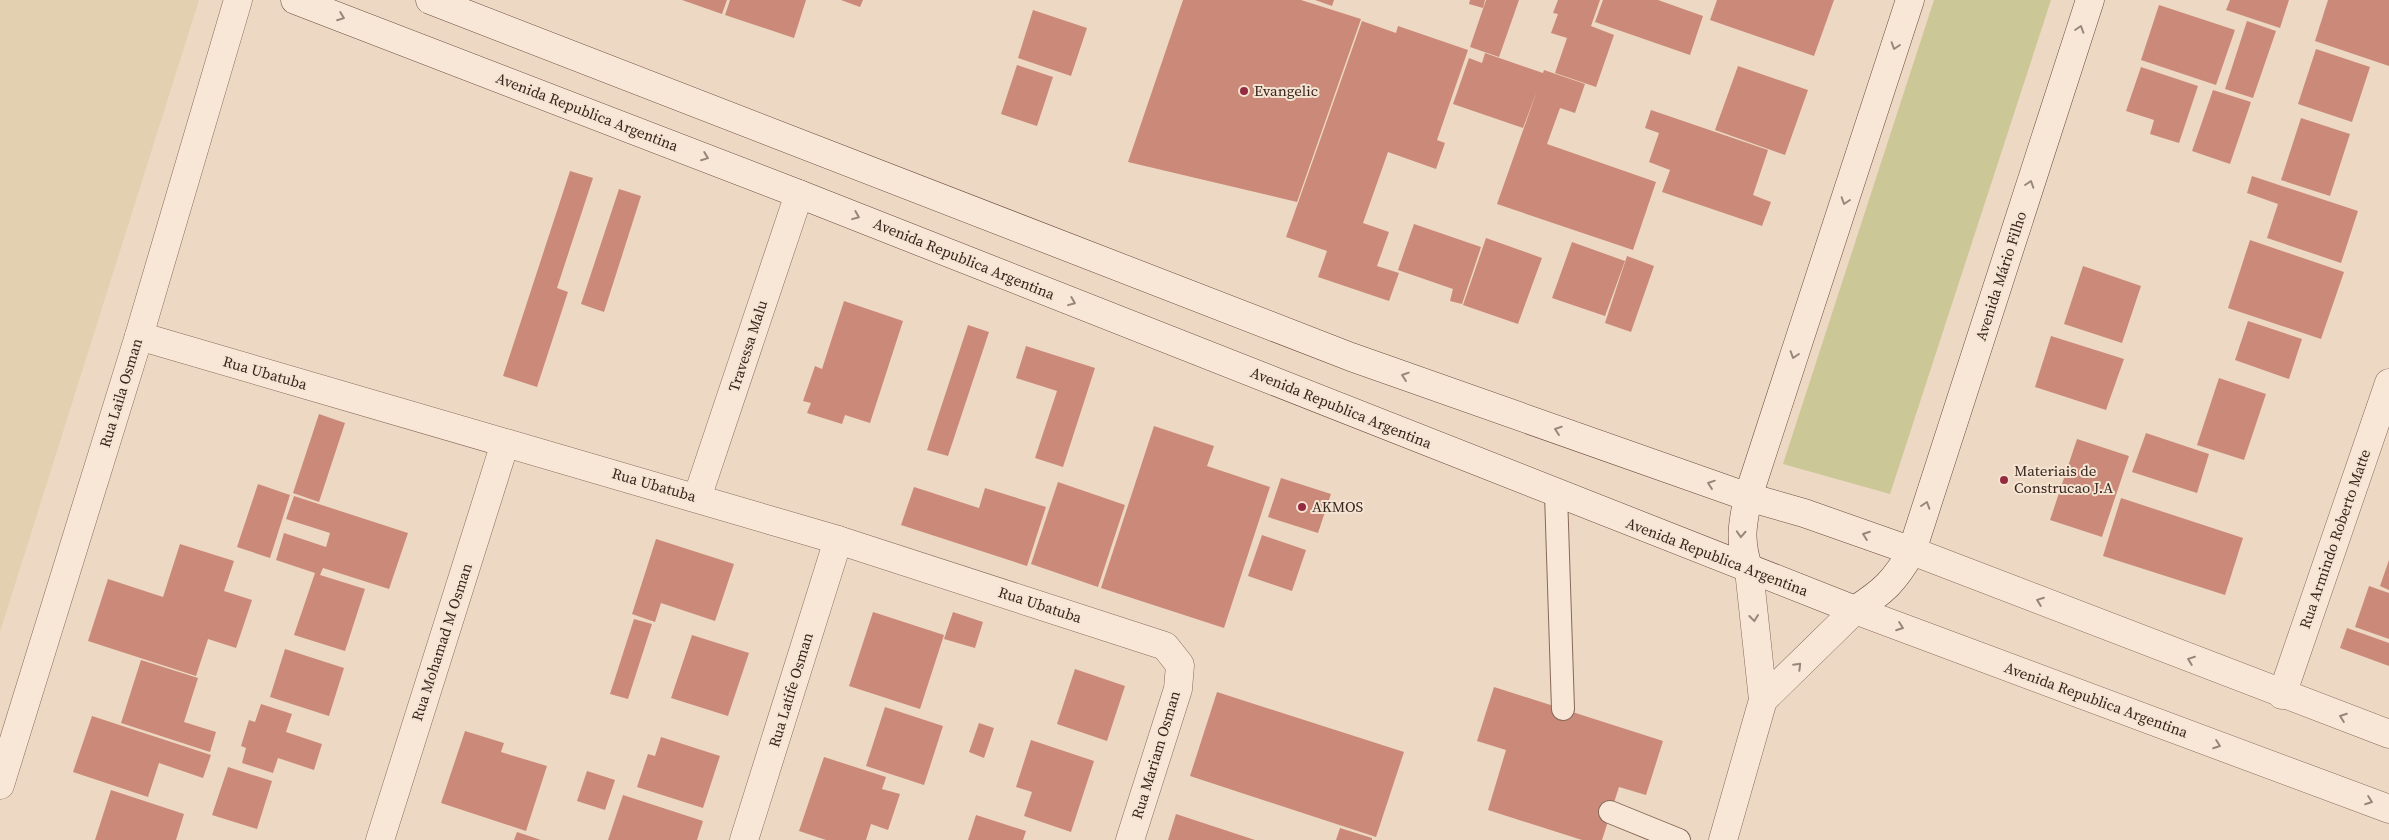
<svg xmlns="http://www.w3.org/2000/svg" width="2389" height="840" viewBox="0 0 2389 840" font-family="'Source Serif 4',serif">
  <style>
    .farmland { fill: #e3d0b0 }
    .green { fill: #cbc797 }
    .building { fill: #cb8a79 }
    .lines { fill: none; stroke-linecap: round; stroke-linejoin: round }
    .service-casing { stroke: #87695a; stroke-width: 24 }
    .minor-casing { stroke: #87695a; stroke-width: 29 }
    .tertiary-casing { stroke: #87695a; stroke-width: 29 }
    .secondary-casing { stroke: #694a3d; stroke-width: 29 }
    .service { stroke: #f8e7d6; stroke-width: 22 }
    .minor { stroke: #f8e7d6; stroke-width: 28 }
    .tertiary { stroke: #f8e7d6; stroke-width: 28 }
    .secondary { stroke: #f8e7d6; stroke-width: 28 }
    .oneway { stroke: #98867a }
    .poi-dot { fill: #952b41; stroke: #f5e4d2; stroke-width: 2 }
    .labels { text-anchor: middle; stroke-width: 4; stroke-linejoin: round; paint-order: stroke }
    .poi-label { font-size: 15px; fill: #37251e; stroke: #f5e4d2; text-anchor: start }
    .street-label { font-size: 15px; fill: #37251e; stroke: #f5e4d2 }
  </style>
  <rect width="100%" height="100%" fill="#edd8c3"/>
  <path class="farmland" d="M0,0H199L0,632Z"/>
  <path class="green" d="M1934,0H2051L1890,494L1783,464Z"/>
  <g class="building">
    <path d="M682,0H727L722,14Z"/>
    <path d="M730,0H806L794,38L725,15Z"/>
    <path d="M841,0H863L860,7Z"/>
    <path d="M1183,0H1301L1361,19L1297,202L1128,162Z"/>
    <path d="M1315,0H1334L1332,6Z"/>
    <path d="M1470,0H1485L1483,8L1469,4Z"/>
    <path d="M1486,0H1519L1499,57L1470,47Z"/>
    <path d="M1558,0H1600L1591,26L1614,35L1596,87L1555,73L1567,38L1551,33L1558,14L1553,13Z"/>
    <path d="M1603,0H1658L1703,16L1690,55L1595,22Z"/>
    <path d="M1717,0H1834L1814,56L1710,20Z"/>
    <path d="M2230,0H2289L2280,28L2226,10Z"/>
    <path d="M2328,0H2389V66L2315,41Z"/>
    <path d="M2159,5L2235,30L2216,85L2141,60Z"/>
    <path d="M1033,10L1087,28L1071,76L1018,58Z"/>
    <path d="M1362,21L1396,33L1398,26L1468,50L1437,140L1445,143L1436,169L1388,152L1363,223L1389,232L1377,266L1399,273L1389,301L1318,277L1327,251L1286,237Z"/>
    <path d="M2247,21L2276,31L2253,98L2225,89Z"/>
    <path d="M2316,49L2370,67L2352,122L2298,104Z"/>
    <path d="M1485,53L1543,73L1544,70L1585,84L1575,113L1560,108L1547,144L1656,182L1633,250L1497,204L1537,91L1523,128L1453,104L1469,58L1482,63Z"/>
    <path d="M1017,65L1053,77L1037,126L1001,114Z"/>
    <path d="M1738,66L1808,90L1785,155L1715,130Z"/>
    <path d="M2141,67L2198,86L2179,143L2150,134L2154,120L2126,111Z"/>
    <path d="M2213,90L2251,102L2230,164L2192,151Z"/>
    <path d="M1651,110L1768,150L1753,195L1771,202L1762,226L1662,192L1670,170L1649,162L1659,133L1645,128Z"/>
    <path d="M2301,118L2350,134L2330,196L2281,180Z"/>
    <path d="M570,171L593,178L557,288L568,292L537,387L503,376Z"/>
    <path d="M2252,176L2358,211L2341,263L2267,238L2278,204L2247,193Z"/>
    <path d="M619,189L641,196L604,312L581,304Z"/>
    <path d="M1414,224L1481,247L1462,304L1450,301L1453,289L1398,270Z"/>
    <path d="M1486,238L1542,258L1518,324L1463,305Z"/>
    <path d="M2250,240L2344,272L2321,339L2228,308Z"/>
    <path d="M1572,242L1625,261L1605,316L1552,298Z"/>
    <path d="M1627,256L1654,266L1631,332L1605,323Z"/>
    <path d="M2083,266L2141,286L2122,343L2064,324Z"/>
    <path d="M844,301L903,321L870,423L845,415L842,424L807,413L811,403L803,401L815,366L822,369Z"/>
    <path d="M2248,321L2302,339L2289,379L2235,360Z"/>
    <path d="M968,325L989,332L948,456L927,450Z"/>
    <path d="M2051,336L2124,359L2106,410L2035,387Z"/>
    <path d="M1026,346L1095,368L1063,467L1035,458L1057,391L1016,378Z"/>
    <path d="M2219,378L2266,394L2244,460L2197,445Z"/>
    <path d="M319,414L345,423L319,502L293,493Z"/>
    <path d="M1154,426L1214,446L1207,466L1270,487L1224,628L1101,588Z"/>
    <path d="M2146,433L2209,454L2197,493L2132,472Z"/>
    <path d="M2077,439L2129,456L2102,537L2050,520Z"/>
    <path d="M1281,478L1331,494L1318,533L1268,517Z"/>
    <path d="M1058,482L1125,505L1098,587L1031,564Z"/>
    <path d="M258,484L290,495L270,558L237,547Z"/>
    <path d="M914,487L979,508L985,488L1046,507L1027,566L901,525Z"/>
    <path d="M294,496L408,533L389,589L323,568L320,575L365,589L345,651L294,635L315,573L276,560L284,533L326,547L330,533L286,519Z"/>
    <path d="M2121,498L2243,538L2225,595L2103,556Z"/>
    <path d="M1262,535L1306,550L1292,591L1248,576Z"/>
    <path d="M656,539L734,564L715,621L661,603L655,622L632,614Z"/>
    <path d="M180,544L234,561L224,591L252,600L236,648L208,639L196,676L88,641L108,579L163,597Z"/>
    <path d="M2389,560V590L2380,586Z"/>
    <path d="M2369,586L2389,593V639L2355,627Z"/>
    <path d="M873,612L944,635L920,709L849,686Z"/>
    <path d="M953,612L983,622L975,648L944,639Z"/>
    <path d="M634,619L652,624L628,699L610,694Z"/>
    <path d="M2347,628L2389,643V666L2340,648Z"/>
    <path d="M692,635L749,653L728,716L671,698Z"/>
    <path d="M285,649L344,668L329,716L270,697Z"/>
    <path d="M141,660L198,678L184,722L216,732L210,752L121,723Z"/>
    <path d="M1075,669L1125,686L1107,741L1057,724Z"/>
    <path d="M1494,687L1663,741L1646,795L1619,787L1602,840H1582L1488,810L1506,750L1477,741Z"/>
    <path d="M1217,692L1404,752L1376,837L1190,776Z"/>
    <path d="M261,704L292,714L286,732L322,744L314,770L278,758L273,773L242,763L246,748L241,746L249,720L255,722Z"/>
    <path d="M885,707L943,726L924,785L866,766Z"/>
    <path d="M92,716L211,755L203,778L159,763L148,797L73,772Z"/>
    <path d="M979,723L994,728L984,758L969,752Z"/>
    <path d="M465,731L504,743L501,752L547,766L526,831L441,803Z"/>
    <path d="M661,737L720,756L703,808L637,787L648,754L655,756Z"/>
    <path d="M1031,740L1094,761L1071,832L1024,816L1032,792L1016,787Z"/>
    <path d="M824,757L886,777L882,789L900,794L888,830L871,824L866,840H826L799,831Z"/>
    <path d="M228,767L272,781L257,829L212,815Z"/>
    <path d="M587,771L615,780L605,810L577,801Z"/>
    <path d="M111,790L184,814L176,840H95Z"/>
    <path d="M623,795L703,821L697,840H608Z"/>
    <path d="M1176,814L1255,840H1168Z"/>
    <path d="M976,815L1026,831L1023,840H968Z"/>
    <path d="M1340,828L1372,838V840H1336Z"/>
    <path d="M517,832L541,840H514Z"/>
  </g>
  <g class="lines">
    <g class="service-casing">
      <g id="service">
        <path d="M1556,494L1563,709"/>
        <path d="M1610,812L1679,840"/>
      </g>
    </g>
    <g class="minor-casing">
      <g id="minor">
        <path d="M139,336L838,540L1165,646L1180,665L1178,689L1130,840"/>
        <path d="M697,498L799,194"/>
        <path d="M2282,695L2389,383"/>
        <path d="M1763,700L1855,610"/>
        <path d="M0,785L139,336L238,0"/>
        <path d="M380,840L505,443"/>
        <path d="M744,840L838,540"/>
        <path d="M1723,840L1763,700L1749,570"/>
      </g>
    </g>
    <g class="tertiary-casing">
      <g id="tertiary">
        <path d="M1912,551L2389,734"/>
        <path d="M1855,610L2389,809"/>
      </g>
    </g>
    <g class="secondary-casing">
      <g id="secondary">
        <path d="M295,0L799,194L1855,610C1884,591 1894,582 1912,551L2090,0"/>
        <path d="M430,0L1351,357L1748,497L1804,513L1912,551"/>
        <path d="M1749,570C1739,541 1742,526 1748,497L1910,0"/>
      </g>
    </g>
    <use href="#service" class="service"/>
    <use href="#minor" class="minor"/>
    <use href="#tertiary" class="tertiary"/>
    <use href="#secondary" class="secondary"/>
  </g>
  <defs><path id="oneway-chevron" d="M-2-3.5L2.5 0L-2 3.5" fill="none" stroke-width="1.6" stroke-linecap="round" stroke-linejoin="round" transform="scale(1.25)"/></defs>
  <g class="oneway">
    <use href="#oneway-chevron" transform="translate(341 17) rotate(21)"/>
    <use href="#oneway-chevron" transform="translate(2080 29) rotate(-72)"/>
    <use href="#oneway-chevron" transform="translate(1895 46) rotate(108)"/>
    <use href="#oneway-chevron" transform="translate(705 157) rotate(21)"/>
    <use href="#oneway-chevron" transform="translate(2030 184) rotate(-72)"/>
    <use href="#oneway-chevron" transform="translate(1845 201) rotate(108)"/>
    <use href="#oneway-chevron" transform="translate(856 216) rotate(22)"/>
    <use href="#oneway-chevron" transform="translate(1072 302) rotate(22)"/>
    <use href="#oneway-chevron" transform="translate(1794 355) rotate(108)"/>
    <use href="#oneway-chevron" transform="translate(1405 376) rotate(-161)"/>
    <use href="#oneway-chevron" transform="translate(1558 430) rotate(-161)"/>
    <use href="#oneway-chevron" transform="translate(1711 484) rotate(-161)"/>
    <use href="#oneway-chevron" transform="translate(1926 505) rotate(-72)"/>
    <use href="#oneway-chevron" transform="translate(1741 534) rotate(93)"/>
    <use href="#oneway-chevron" transform="translate(1866 535) rotate(-160)"/>
    <use href="#oneway-chevron" transform="translate(2040 601) rotate(-159)"/>
    <use href="#oneway-chevron" transform="translate(1754 618) rotate(83)"/>
    <use href="#oneway-chevron" transform="translate(1900 627) rotate(20)"/>
    <use href="#oneway-chevron" transform="translate(2191 660) rotate(-159)"/>
    <use href="#oneway-chevron" transform="translate(1798 666) rotate(-45)"/>
    <use href="#oneway-chevron" transform="translate(2343 717) rotate(-160)"/>
    <use href="#oneway-chevron" transform="translate(2217 745) rotate(20)"/>
    <use href="#oneway-chevron" transform="translate(2369 801) rotate(20)"/>
  </g>
  <g class="poi-dot">
    <circle cx="1244" cy="91" r="5"/>
    <circle cx="2004" cy="480" r="5"/>
    <circle cx="1302" cy="507" r="5"/>
  </g>
  <g class="labels">
    <g class="poi-label">
      <text x="1254" y="96">Evangelic</text>
      <text x="2014" y="476">Materiais de<tspan x="2014" dy="17">Construcao J.A</tspan></text>
      <text x="1312" y="512">AKMOS</text>
    </g>
    <g class="street-label">
      <text transform="translate(587 112) rotate(21)" y="5">Avenida Republica Argentina</text>
      <text transform="translate(964 259) rotate(22)" y="5">Avenida Republica Argentina</text>
      <text transform="translate(2001 276) rotate(-72)" y="5">Avenida Mário Filho</text>
      <text transform="translate(748 346) rotate(-72)" y="5">Travessa Malu</text>
      <text transform="translate(265 373) rotate(16)" y="5">Rua Ubatuba</text>
      <text transform="translate(121 393) rotate(-73)" y="5">Rua Laila Osman</text>
      <text transform="translate(1341 408) rotate(22)" y="5">Avenida Republica Argentina</text>
      <text transform="translate(654 485) rotate(16)" y="5">Rua Ubatuba</text>
      <text transform="translate(2335 539) rotate(-71)" y="5">Rua Armindo Roberto Matte</text>
      <text transform="translate(1717 557) rotate(21)" y="5">Avenida Republica Argentina</text>
      <text transform="translate(1040 605) rotate(18)" y="5">Rua Ubatuba</text>
      <text transform="translate(442 642) rotate(-72)" y="5">Rua Mohamad M Osman</text>
      <text transform="translate(791 690) rotate(-73)" y="5">Rua Latife Osman</text>
      <text transform="translate(2096 700) rotate(20)" y="5">Avenida Republica Argentina</text>
      <text transform="translate(1156 755) rotate(-73)" y="5">Rua Mariam Osman</text>
    </g>
  </g>
</svg>
